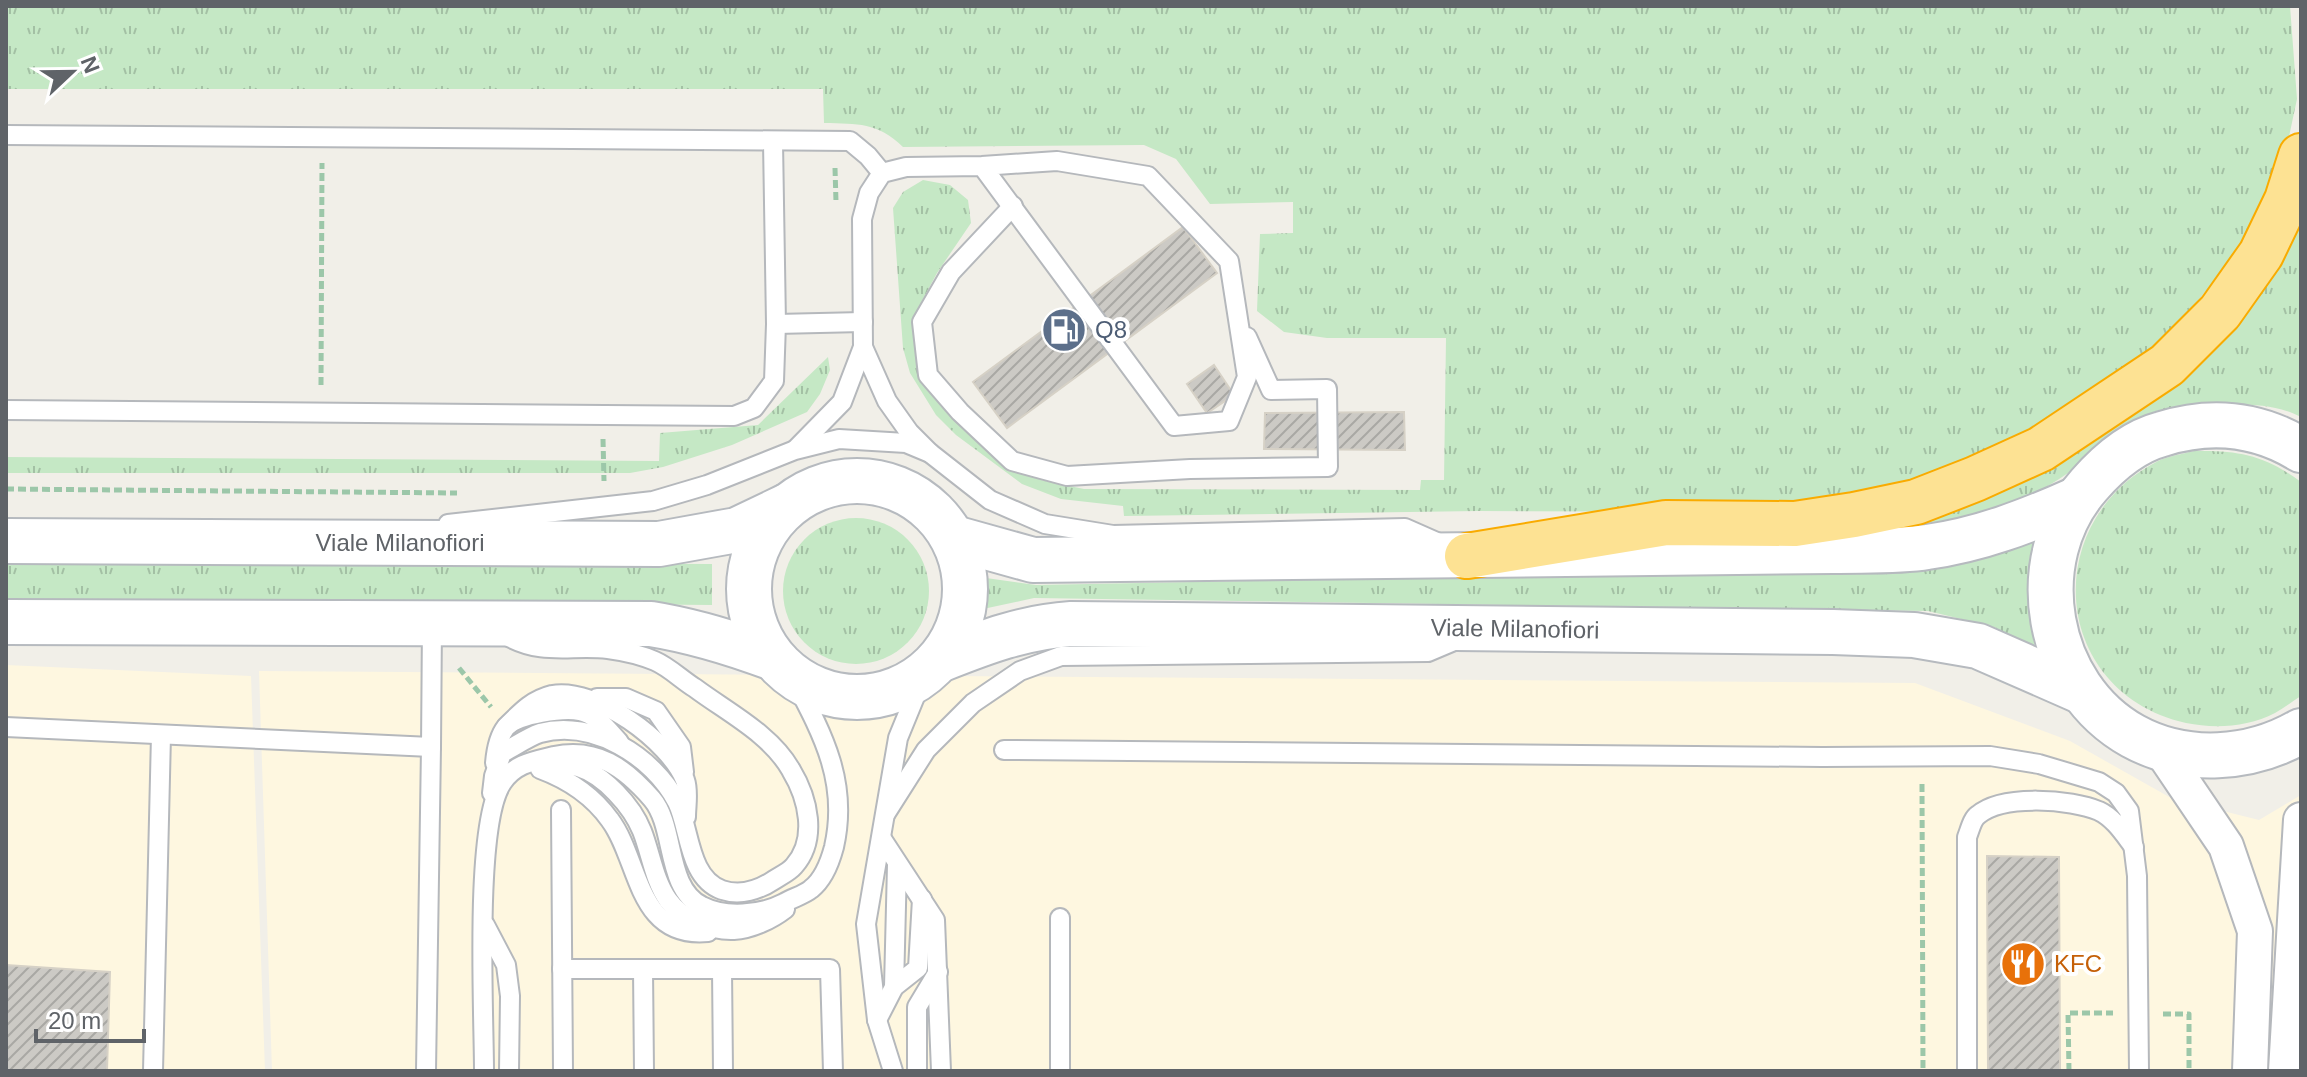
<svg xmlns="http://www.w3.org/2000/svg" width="2307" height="1077" viewBox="0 0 2307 1077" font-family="Helvetica,sans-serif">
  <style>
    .commercial { fill: #fef7e0 }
    .grass { fill: url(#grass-tufts) }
    .building { fill: url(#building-hatch); stroke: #d6d1c6; stroke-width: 2 }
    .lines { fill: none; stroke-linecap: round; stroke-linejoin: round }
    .service-casing { stroke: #b5b8bc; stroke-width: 22 }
    .minor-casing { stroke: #b5b8bc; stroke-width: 38 }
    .secondary-casing { stroke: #b6babf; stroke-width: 48 }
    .motorway-casing { stroke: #f9ab00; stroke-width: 48 }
    .path { stroke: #9cc7a9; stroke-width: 5; stroke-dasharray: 8 4; stroke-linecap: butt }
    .service { stroke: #fff; stroke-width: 18 }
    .minor { stroke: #fff; stroke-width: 34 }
    .secondary { stroke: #fff; stroke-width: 44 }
    .motorway { stroke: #fde293; stroke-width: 44 }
    .labels { text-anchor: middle; stroke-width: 8; stroke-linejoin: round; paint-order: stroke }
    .service-label { font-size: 24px; fill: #4e5e75; stroke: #fff; text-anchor: start }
    .street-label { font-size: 24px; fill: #5f6368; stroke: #fff }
    .food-label { font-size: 24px; fill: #c56008; stroke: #fff; text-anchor: start }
  </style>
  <defs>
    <pattern id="grass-tufts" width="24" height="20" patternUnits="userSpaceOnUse" patternTransform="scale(2)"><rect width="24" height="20" fill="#c5e8c5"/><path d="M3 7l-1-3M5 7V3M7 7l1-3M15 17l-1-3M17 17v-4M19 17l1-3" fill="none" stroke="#a3c0a4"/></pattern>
    <pattern id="building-hatch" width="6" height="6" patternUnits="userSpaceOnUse" patternTransform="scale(2)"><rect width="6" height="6" fill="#cccac5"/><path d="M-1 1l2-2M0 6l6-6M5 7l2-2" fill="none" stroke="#a9a8a4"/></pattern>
  </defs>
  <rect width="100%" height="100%" fill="#f1efe8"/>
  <g class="commercial">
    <path d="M6,665L251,676L265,1071H6Z"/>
    <path d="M259,671L1915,683L2070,741L2171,798L2259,820L2301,795V1071H272Z"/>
  </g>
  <g class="grass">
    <path d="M6,6H2290L2297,99L2287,146L2244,245L2166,339L2136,364L2013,445L1949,471L1833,505L1781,512L1478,511L1124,516L1123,506L1061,499L1022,484L956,435L936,415L910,373L903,348L893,208L903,192L923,180L950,185L968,200L971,223L937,273L914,316L925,378L1013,466L1041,480L1084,489L1420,490L1421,480H1444L1446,338H1327L1284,332L1257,311L1260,234L1293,233V202L1210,204L1176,159L1144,145L903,147C877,122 858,124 824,123L823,89H6Z"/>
    <path d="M2301,218V417C2280,406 2259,405 2236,404C2207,403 2173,403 2146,416C2120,427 2104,446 2082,463C2061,479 2039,492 2015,504C1978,522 1937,524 1896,530L1911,516L2037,465Z"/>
    <path d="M828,357L830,370L820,394L807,412L732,445L663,467L630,473H6V457L659,461L660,433L758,425Z"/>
    <path d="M2194,451C2238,450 2265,455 2301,482V696C2293,701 2284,708 2275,713C2248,727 2215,729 2186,723C2051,692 2038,522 2158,461C2169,456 2182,454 2194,451Z"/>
    <circle cx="856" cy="591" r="73"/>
    <path d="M2040,530C2026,574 2028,603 2035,648L1994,627L1928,611L1034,598L983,609L986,578L1036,585L1865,569Z"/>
    <path d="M6,561L712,564V605L6,599Z"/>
  </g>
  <g class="building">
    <path d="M1183,227L1217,273L1007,428L973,382Z"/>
    <path d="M1214,365L1234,395L1207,413L1187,384Z"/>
    <path d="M1404,412L1405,450L1264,449L1265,413Z"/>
    <path d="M1987,856L2059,857L2060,1071H1988Z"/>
    <path d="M6,965L110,972L107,1071H6Z"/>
  </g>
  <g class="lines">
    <g class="service-casing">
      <g id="service">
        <path d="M6,135L850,141L868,156L882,173"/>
        <path d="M1013,206L951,272L922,322L928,375L960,412L1012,461L1067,476L1190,469L1328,467L1327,389L1271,390L1247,337"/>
        <path d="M776,324L863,322"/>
        <path d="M6,410L734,416L754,408L774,381L776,324L773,142"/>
        <path d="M796,449L842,402L863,347"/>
        <path d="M930,453L909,432L887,401L863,347L862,219L869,193L882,173L906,167L982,166L1057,161L1148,176L1229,261L1247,377L1229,421L1174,426L982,166"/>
        <path d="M448,524L653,501L707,485L795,450L839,439L906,443L930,453L990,500L1045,524L1113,535L1405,528L1439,543"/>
        <path d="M597,698H626L656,711L681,747L684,772"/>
        <path d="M507,726C521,712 532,700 552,695C596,687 669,741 685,780C689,791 686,806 686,817"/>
        <path d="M6,727L431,747L432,623"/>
        <path d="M1004,750L1822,757L1990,756L2039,764L2099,782L2116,793L2129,811L2137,876L2139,1071"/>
        <path d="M495,763C496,751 498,737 506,727C519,714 562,708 580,711C596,714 608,730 619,742"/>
        <path d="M553,765C561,765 570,765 578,767C604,775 632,806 642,831C651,854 654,880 668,900C681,919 712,931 734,930C752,929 772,919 785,909"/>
        <path d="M540,769C567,779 593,796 610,820C640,860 636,939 708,932"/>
        <path d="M492,793L494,776L502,753C514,747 528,737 540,733C593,719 653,756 677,802C690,828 688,878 722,890C740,896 759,890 774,880C780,876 789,872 794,866C818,839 808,798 791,770C771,734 727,712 695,688C682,680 669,667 655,661C641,655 623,651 608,649C570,645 543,656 507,636"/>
        <path d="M561,810L563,1071"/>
        <path d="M886,813L926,750L973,703L1020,671L1061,656L1428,652L1454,641"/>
        <path d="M882,839L935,920L941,1071"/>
        <path d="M1060,918V1071"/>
        <path d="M485,925L506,965L510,996L509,1071"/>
        <path d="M562,969H830L833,1071"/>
        <path d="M643,969L644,1071"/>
        <path d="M722,969L723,1071"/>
        <path d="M894,987L897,865"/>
        <path d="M877,1020L894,987L918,968L922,899"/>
        <path d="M153,1071L161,735"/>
        <path d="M426,1071L431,747"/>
        <path d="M484,1071C484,1013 474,825 502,783C514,764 533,761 554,756C597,747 625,768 652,799C676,827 665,888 702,906C725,918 761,915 784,903C792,898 804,895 811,889C824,879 830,862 834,847C849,781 822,733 792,676"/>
        <path d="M893,1071L877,1020L866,924L898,738L923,677"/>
        <path d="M917,1071V1007L938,972"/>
        <path d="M1967,1071V837C1970,830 1972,819 1978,815C2002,794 2071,799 2099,811C2114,818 2124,834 2134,847"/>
      </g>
    </g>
    <g class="minor-casing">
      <g id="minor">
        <path d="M2159,747L2226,846L2255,931L2250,1071"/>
        <path d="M2286,1071L2301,820"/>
      </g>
    </g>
    <g class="secondary-casing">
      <g id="secondary">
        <path d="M2301,450C2257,423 2210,419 2162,434C2132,442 2109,462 2089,485C2023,560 2045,687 2133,736C2186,765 2251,760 2301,731"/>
        <circle cx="857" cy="589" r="108"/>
        <path d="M954,538L1033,560L1833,551C1864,550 1896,552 1927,547C1979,540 2028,521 2075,500"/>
        <path d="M6,541L659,544L737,530L787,506"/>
        <path d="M6,622L651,624C694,631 733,643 773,658"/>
        <path d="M942,659C985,642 1024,627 1071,624L1833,632L1914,635L1978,646L2083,692"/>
      </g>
    </g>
    <g class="motorway-casing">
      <path id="motorway" d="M1467,556L1666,523L1795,524L1854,515L1916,502L1975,479L2041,449L2167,365L2220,312L2261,254L2287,200L2301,156"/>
    </g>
    <g class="path">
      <path d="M835,168L836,202"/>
      <path d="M321,385L322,163"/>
      <path d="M603,439L604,481"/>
      <path d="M6,489L457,493"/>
      <path d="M459,668L491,707"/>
      <path d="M1922,784L1923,1071"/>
      <path d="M2163,1014H2189V1071"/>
      <path d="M2069,1071L2068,1013H2113"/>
    </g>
    <use href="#service" class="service"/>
    <use href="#minor" class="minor"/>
    <use href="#secondary" class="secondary"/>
    <use href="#motorway" class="motorway"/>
  </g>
  <defs>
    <g id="fuel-disc" transform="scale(2.3)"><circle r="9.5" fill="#5c6f8a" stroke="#fff"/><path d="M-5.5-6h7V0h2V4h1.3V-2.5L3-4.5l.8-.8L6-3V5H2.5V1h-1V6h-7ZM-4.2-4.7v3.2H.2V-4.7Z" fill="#fff"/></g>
    <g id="restaurant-disc" transform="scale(2.3)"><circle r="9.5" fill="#e8710a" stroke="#fff"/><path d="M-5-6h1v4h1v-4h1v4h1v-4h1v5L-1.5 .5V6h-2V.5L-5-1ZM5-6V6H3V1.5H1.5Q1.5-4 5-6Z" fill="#fff"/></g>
  </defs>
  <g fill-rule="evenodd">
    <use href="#fuel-disc" x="1064" y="330"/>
    <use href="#restaurant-disc" x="2023" y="964"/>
  </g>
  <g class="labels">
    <g class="service-label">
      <text x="1095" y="338">Q8</text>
    </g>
    <g class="street-label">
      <text x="400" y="551">Viale Milanofiori</text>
      <text transform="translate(1515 629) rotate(1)" y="8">Viale Milanofiori</text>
    </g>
    <g class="food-label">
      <text x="2054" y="972">KFC</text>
    </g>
  </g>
  <rect width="2307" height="1077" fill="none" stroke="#5f6368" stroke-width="16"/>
  <g transform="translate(72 72) rotate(68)" stroke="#ffffff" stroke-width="6" paint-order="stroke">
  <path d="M0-6L14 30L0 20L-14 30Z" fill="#5f6368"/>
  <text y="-12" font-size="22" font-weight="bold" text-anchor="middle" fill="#5f6368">N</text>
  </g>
  <path d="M36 1029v12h108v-12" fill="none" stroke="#5f6368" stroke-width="4"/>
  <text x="48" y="1029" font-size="24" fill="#5f6368" stroke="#ffffff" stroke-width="6" paint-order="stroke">20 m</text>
</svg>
